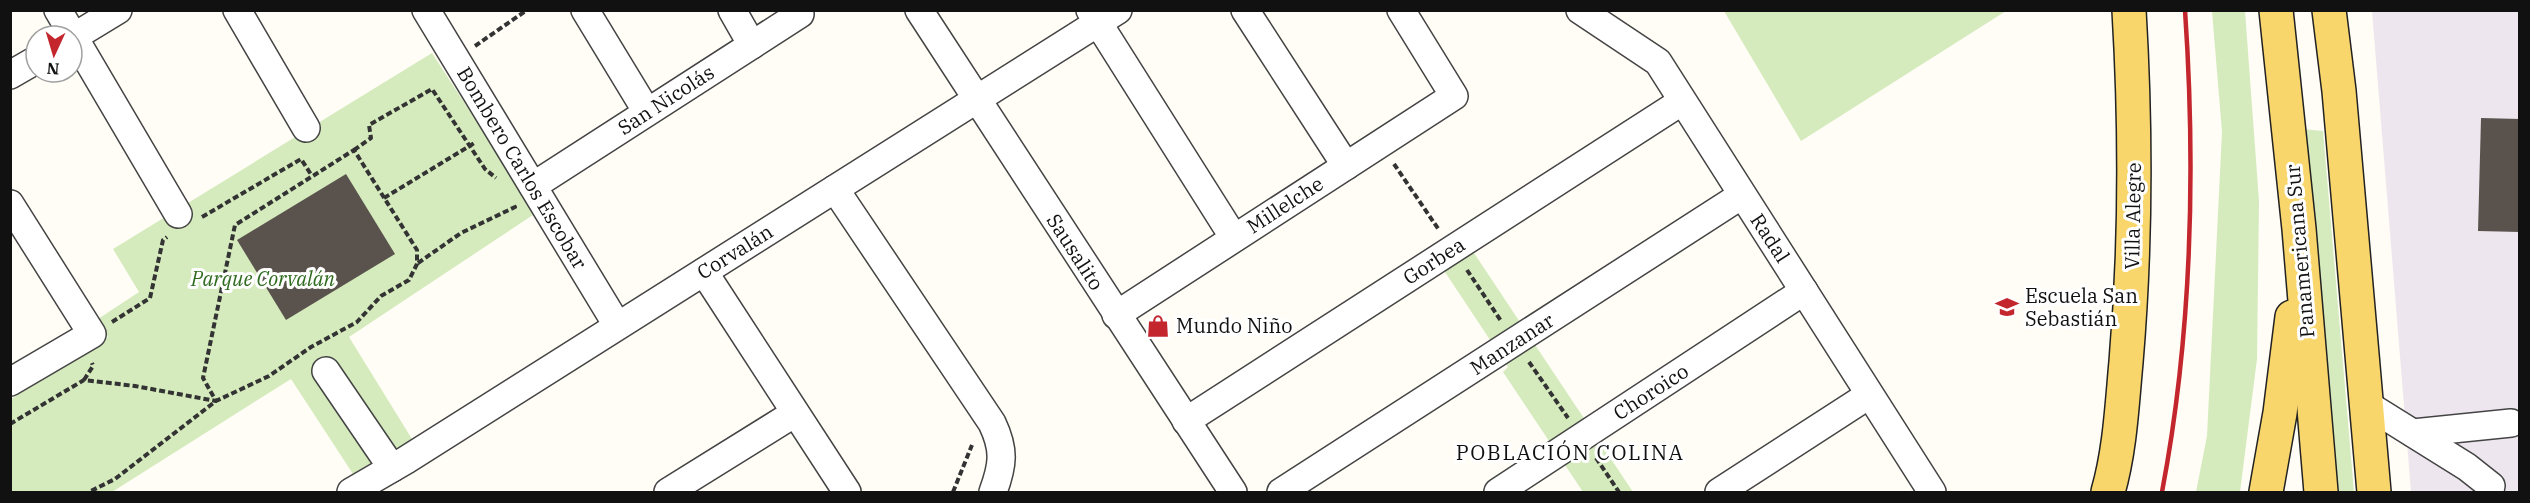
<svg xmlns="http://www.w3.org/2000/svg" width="2530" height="503" viewBox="0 0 2530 503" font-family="'IBM Plex Serif',serif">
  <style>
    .industrial { fill: #eee6ef }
    .green { fill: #d5ebbd }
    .building { fill: #5a524d }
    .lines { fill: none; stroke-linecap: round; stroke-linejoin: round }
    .minor-casing { stroke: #444; stroke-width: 30 }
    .major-casing { stroke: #222; stroke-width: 36 }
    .path { stroke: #333; stroke-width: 4; stroke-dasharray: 6 3; stroke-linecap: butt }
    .minor { stroke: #fff; stroke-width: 27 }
    .major { stroke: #f9d66b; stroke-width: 33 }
    .rail { stroke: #c4262e; stroke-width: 4.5 }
    .labels { text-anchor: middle; stroke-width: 6; stroke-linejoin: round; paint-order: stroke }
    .street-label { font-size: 20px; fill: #111; stroke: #fff }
    .park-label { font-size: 20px; font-style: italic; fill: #2f6b1f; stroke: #fff }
    .poi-label { font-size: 20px; fill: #111; stroke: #fff; text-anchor: start }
    .neighbourhood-label { font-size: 21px; letter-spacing: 1.5px; fill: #111; stroke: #fff }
  </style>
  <rect width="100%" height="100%" fill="#fffdf5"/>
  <path class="industrial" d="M2372,11H2519V492H2411Z"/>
  <g class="green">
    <path d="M1724,11H2006L1801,141Z"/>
    <path d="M2212,11H2245L2259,201L2257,359L2240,492H2196L2207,436L2222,132Z"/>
    <path d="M432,53L536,213L349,337L412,439L353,474L291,379L112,492H11V399L108,337L98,319L139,292L113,249Z"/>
    <path d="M2302,129L2323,131L2354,492H2337Z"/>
    <path d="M1470,247L1633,492H1583L1503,372L1508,367L1441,266Z"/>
  </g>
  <g class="building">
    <path d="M2481,118L2520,119V232L2478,231Z"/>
    <path d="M346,174L395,254L286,320L237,240Z"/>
  </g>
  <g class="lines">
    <g class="minor-casing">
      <g id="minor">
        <path d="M58,10L178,214"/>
        <path d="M237,10L306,128"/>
        <path d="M426,10L617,325"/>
        <path d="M585,10L647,112"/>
        <path d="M732,10L752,45"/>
        <path d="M919,10L1233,492"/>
        <path d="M1090,10L1234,238"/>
        <path d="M1245,10L1346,166"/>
        <path d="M1580,10L1658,62L1932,492"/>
        <path d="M72,38L118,10"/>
        <path d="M10,75L36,60"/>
        <path d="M533,186L800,14"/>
        <path d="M835,189L992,423C1005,450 1003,465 993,492"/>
        <path d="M10,204L92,334L10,382"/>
        <path d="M704,272L847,492"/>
        <path d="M1116,315L1454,96L1401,10"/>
        <path d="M326,371L392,468"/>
        <path d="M2366,404L2467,467L2491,486"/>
        <path d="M1186,421L1681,102"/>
        <path d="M2413,433L2511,423"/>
        <path d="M351,492L406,460L1118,10"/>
        <path d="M668,492L795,413"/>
        <path d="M1281,492L1742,195"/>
        <path d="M1498,492L1804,291"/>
        <path d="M1719,492L1869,395"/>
      </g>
    </g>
    <g class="major-casing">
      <g id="major">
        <path d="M2276,10L2299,229L2321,492"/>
        <path d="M2329,10L2339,91L2374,492"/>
        <path d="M2108,492C2120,450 2122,405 2126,362C2136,245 2136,128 2129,10"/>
        <path d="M2266,492L2280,413L2292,317"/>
      </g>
    </g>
    <g class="path">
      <path d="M475,46L527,10"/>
      <path d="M354,150L371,138L369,125L432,89L485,169L496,178"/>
      <path d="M1394,164L1439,230"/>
      <path d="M384,198L476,142"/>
      <path d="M202,217L301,159L312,176"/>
      <path d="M418,263L461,233L515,207L513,204"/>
      <path d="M1467,270L1501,321"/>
      <path d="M112,322L150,298L163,240L167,237"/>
      <path d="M1529,362L1568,418"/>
      <path d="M84,380L93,366L92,363"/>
      <path d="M10,424L84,380L135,386L216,401L203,378L235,225L354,150L417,250V264L409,280L381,296L357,322L311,347L269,376L216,401L115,479L89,492"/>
      <path d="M1596,458L1619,492"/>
      <path d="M953,492L972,445"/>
    </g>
    <use href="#minor" class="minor"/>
    <use href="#major" class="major"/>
    <path class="rail" d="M2162,492C2192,334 2196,172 2185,10"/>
  </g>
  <defs>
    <g id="school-bare" transform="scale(1.8)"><path d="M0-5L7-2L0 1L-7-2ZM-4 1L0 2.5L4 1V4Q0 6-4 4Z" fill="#c4262e" stroke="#fff" stroke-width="2.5" paint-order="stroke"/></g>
    <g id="shop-bare" transform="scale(1.8)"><path d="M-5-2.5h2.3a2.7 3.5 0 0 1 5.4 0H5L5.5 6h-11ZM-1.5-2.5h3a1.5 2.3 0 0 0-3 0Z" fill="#c4262e" stroke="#fff" stroke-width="2.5" paint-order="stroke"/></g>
  </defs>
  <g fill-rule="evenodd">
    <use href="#school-bare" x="2007" y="307"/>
    <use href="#shop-bare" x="1158" y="326"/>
  </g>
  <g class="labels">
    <g class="street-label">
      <text transform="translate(666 100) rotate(-33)" y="7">San Nicolás</text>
      <text transform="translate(522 168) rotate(59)" y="7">Bombero Carlos Escobar</text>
      <text transform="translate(1285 205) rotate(-33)" y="7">Millelche</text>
      <text transform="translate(2133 216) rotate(-89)" y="7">Villa Alegre</text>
      <text transform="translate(1770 238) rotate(57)" y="7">Radal</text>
      <text transform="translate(2300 251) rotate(-95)" y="7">Panamericana Sur</text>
      <text transform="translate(735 252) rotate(-32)" y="7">Corvalán</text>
      <text transform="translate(1075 252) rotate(57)" y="7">Sausalito</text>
      <text transform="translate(1434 261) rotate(-33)" y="7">Gorbea</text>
      <text transform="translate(1512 344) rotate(-33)" y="7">Manzanar</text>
      <text transform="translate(1651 392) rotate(-33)" y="7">Choroico</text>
    </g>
    <g class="park-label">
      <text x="263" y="286">Parque Corvalán</text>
    </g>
    <g class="poi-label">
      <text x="2025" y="303">Escuela San<tspan x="2025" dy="23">Sebastián</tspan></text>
      <text x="1176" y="333">Mundo Niño</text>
    </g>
    <g class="neighbourhood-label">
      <text x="1570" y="460">POBLACIÓN COLINA</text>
    </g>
  </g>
  <rect width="2530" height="503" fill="none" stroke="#111111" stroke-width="24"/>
  <g transform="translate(54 54) rotate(184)"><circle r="28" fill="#ffffff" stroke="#a0a0a0" stroke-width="1.5"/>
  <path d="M0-4.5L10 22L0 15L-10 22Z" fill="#c4262e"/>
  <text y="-9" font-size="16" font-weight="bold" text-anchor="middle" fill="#111111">N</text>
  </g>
</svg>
